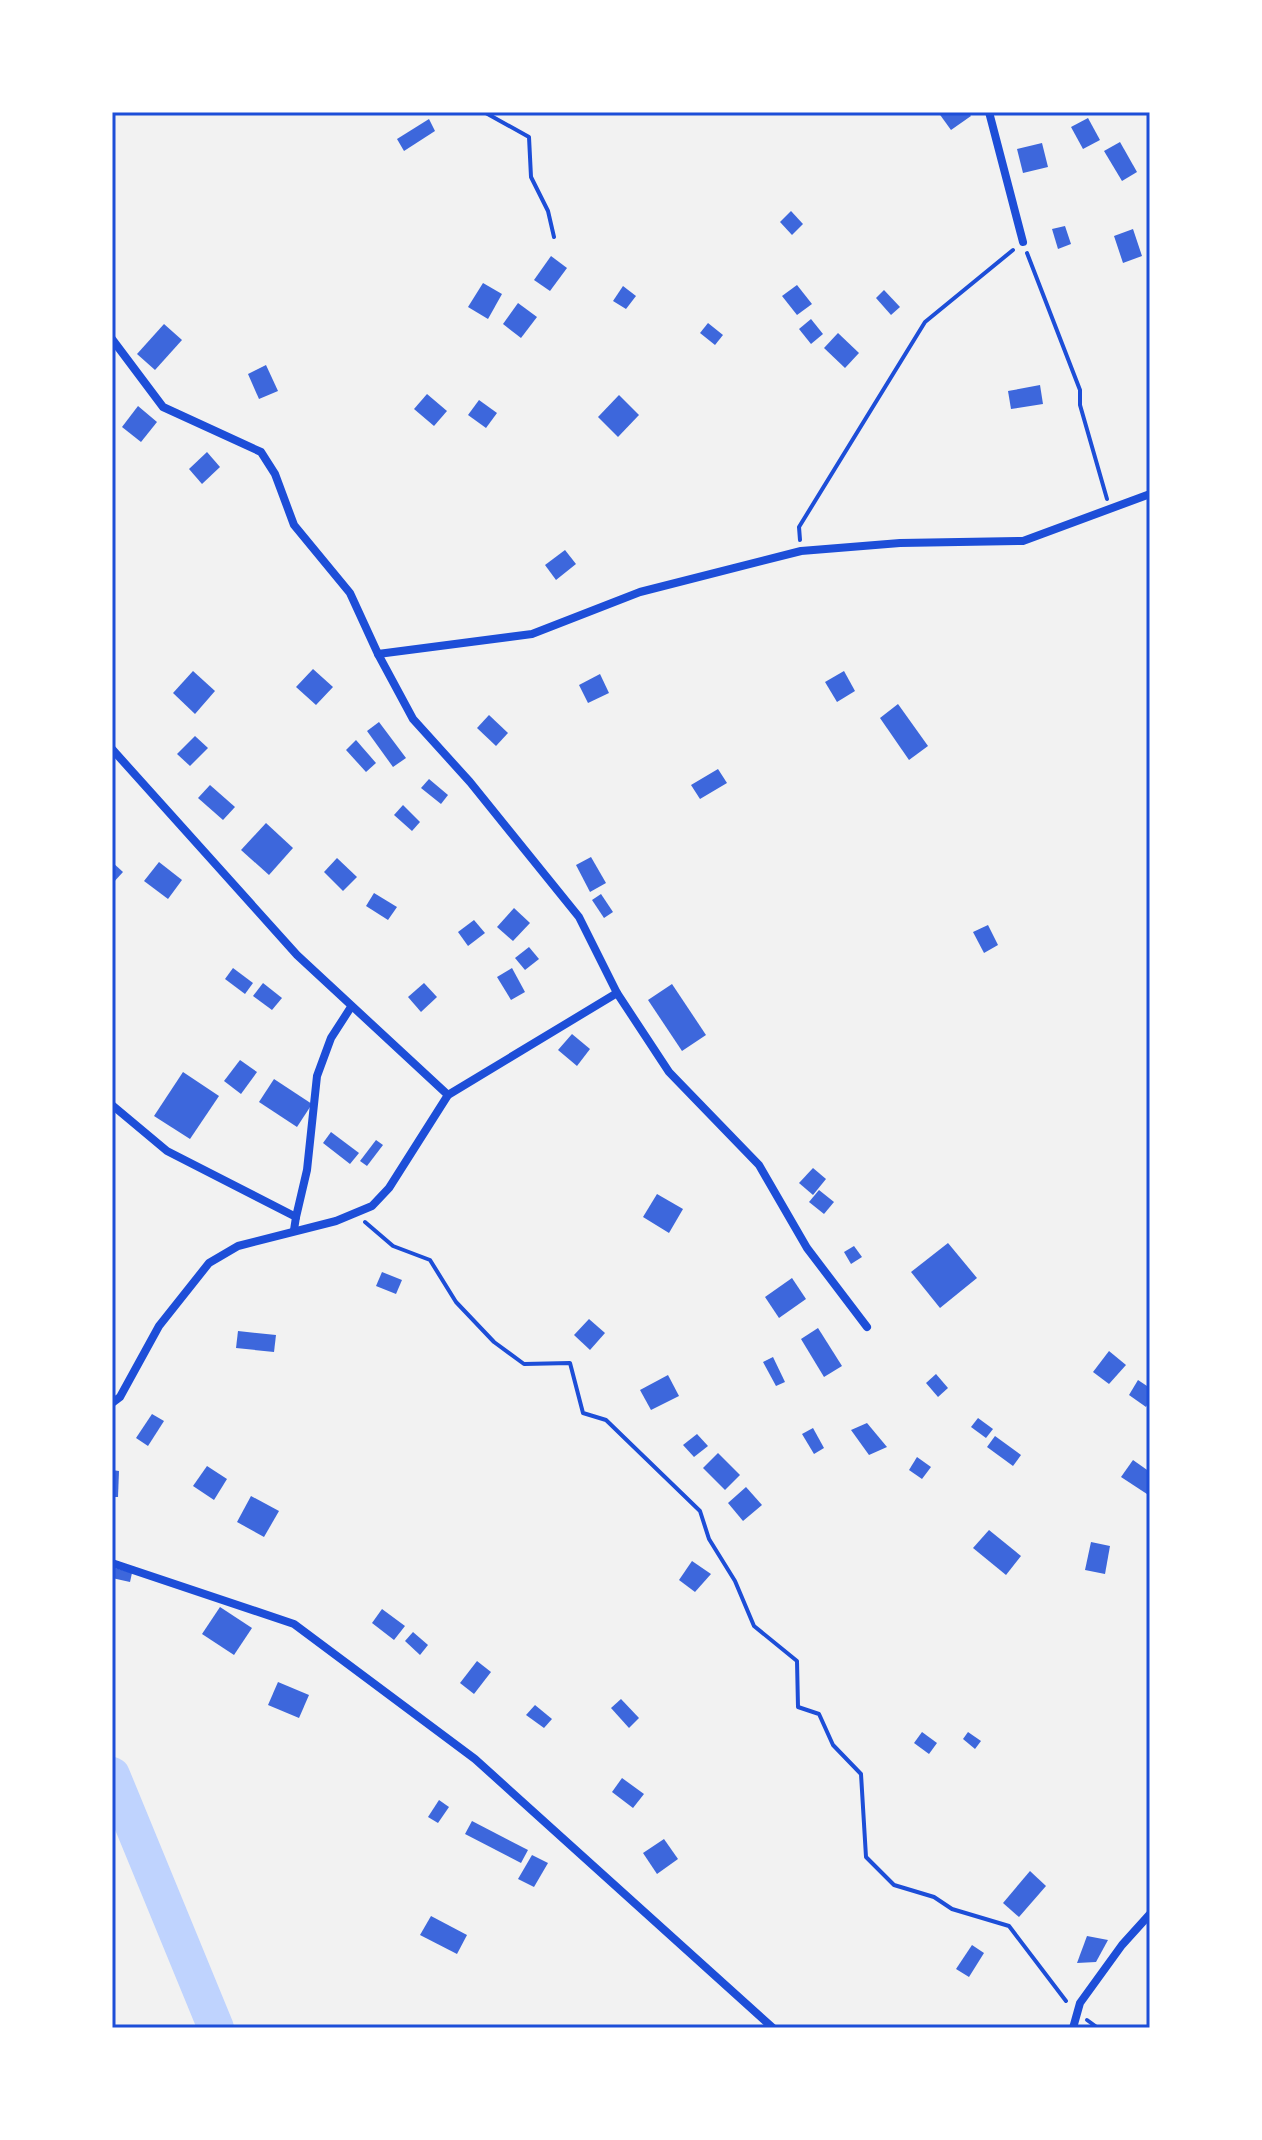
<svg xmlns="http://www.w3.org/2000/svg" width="1262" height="2140" viewBox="0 0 1262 2140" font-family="Arial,sans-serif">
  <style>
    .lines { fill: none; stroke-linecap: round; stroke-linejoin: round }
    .river { stroke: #bfd3fe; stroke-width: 36 }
    .building { fill: #3d67dc }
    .path { stroke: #1d4ed8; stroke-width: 4 }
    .minor { stroke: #1d4ed8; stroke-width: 8 }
    .neatline { fill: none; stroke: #1d4ed8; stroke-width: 3 }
  </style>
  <rect width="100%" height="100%" fill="#f2f2f2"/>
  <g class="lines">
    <path class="river" d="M112,1775L216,2028"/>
  </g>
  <g class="building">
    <path d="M938,112H968L971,116L951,130Z"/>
    <path d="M1088,118L1100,140L1083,149L1071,127Z"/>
    <path d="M429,119L435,131L404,151L397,139Z"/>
    <path d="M1120,142L1137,172L1122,181L1104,151Z"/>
    <path d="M1042,143L1048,167L1023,173L1017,149Z"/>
    <path d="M791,211L803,224L792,235L780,222Z"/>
    <path d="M1065,226L1071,244L1058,249L1052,229Z"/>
    <path d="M1133,229L1142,256L1123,263L1114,236Z"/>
    <path d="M551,256L567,268L550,291L534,280Z"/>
    <path d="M483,283L502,294L488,319L468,307Z"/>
    <path d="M797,285L812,304L797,315L782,296Z"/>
    <path d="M623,286L636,296L626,309L613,301Z"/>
    <path d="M884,290L900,307L891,315L876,298Z"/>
    <path d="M518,303L537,317L521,338L503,324Z"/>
    <path d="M811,319L823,334L811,344L799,329Z"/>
    <path d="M708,323L723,335L715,345L700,333Z"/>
    <path d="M164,324L182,340L155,370L137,354Z"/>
    <path d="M838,333L859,353L845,368L824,348Z"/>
    <path d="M266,365L278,391L259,399L248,374Z"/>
    <path d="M1040,385L1043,404L1011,409L1008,391Z"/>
    <path d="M427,394L447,411L434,426L414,409Z"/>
    <path d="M619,395L639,415L618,437L598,417Z"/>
    <path d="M479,400L497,413L486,428L468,415Z"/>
    <path d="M138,406L157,422L141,442L122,427Z"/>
    <path d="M207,452L220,467L202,484L189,469Z"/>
    <path d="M565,550L576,564L556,580L545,565Z"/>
    <path d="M313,669L333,687L316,705L296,687Z"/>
    <path d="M193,671L215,691L195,714L173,693Z"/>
    <path d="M844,671L855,691L837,702L825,682Z"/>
    <path d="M600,674L609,693L588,703L579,685Z"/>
    <path d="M898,704L928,746L909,760L880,718Z"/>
    <path d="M489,715L508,733L496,746L477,728Z"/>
    <path d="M379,722L406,758L393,767L367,731Z"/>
    <path d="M195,736L208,748L190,766L177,754Z"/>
    <path d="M356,740L376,763L366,772L346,750Z"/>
    <path d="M718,769L727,783L700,799L691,785Z"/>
    <path d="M429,779L448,795L441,804L421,788Z"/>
    <path d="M210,785L235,807L223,820L198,798Z"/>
    <path d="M403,805L420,822L412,831L394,815Z"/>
    <path d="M266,823L293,848L269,875L241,850Z"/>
    <path d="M591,857L606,883L590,892L576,865Z"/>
    <path d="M337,858L357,877L343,891L324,872Z"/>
    <path d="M112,862L123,872L112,884Z"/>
    <path d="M159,862L182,880L168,899L144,881Z"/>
    <path d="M374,893L397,907L388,920L366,906Z"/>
    <path d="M601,894L613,912L604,918L592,900Z"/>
    <path d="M514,908L530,923L513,941L497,927Z"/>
    <path d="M474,920L485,933L468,946L458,932Z"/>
    <path d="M988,925L998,945L984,953L973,932Z"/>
    <path d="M529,947L539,959L525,970L515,958Z"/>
    <path d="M233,968L253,983L245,994L225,979Z"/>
    <path d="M512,968L525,992L511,1000L497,977Z"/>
    <path d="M263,983L282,998L272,1010L253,996Z"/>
    <path d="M424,983L437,997L421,1012L408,997Z"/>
    <path d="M672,984L706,1035L682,1051L648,1000Z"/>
    <path d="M572,1034L590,1049L577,1066L558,1050Z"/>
    <path d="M240,1060L257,1072L241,1094L224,1081Z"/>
    <path d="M183,1072L219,1096L190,1139L154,1116Z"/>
    <path d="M274,1079L312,1104L297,1127L259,1102Z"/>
    <path d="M331,1132L359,1153L350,1164L323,1143Z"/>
    <path d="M376,1140L383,1145L367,1166L360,1161Z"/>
    <path d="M813,1168L826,1179L813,1195L799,1183Z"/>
    <path d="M819,1190L834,1202L824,1214L809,1202Z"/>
    <path d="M657,1194L683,1209L669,1233L643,1217Z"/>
    <path d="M948,1243L977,1278L940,1308L911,1272Z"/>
    <path d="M854,1246L862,1257L851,1264L844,1252Z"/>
    <path d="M382,1272L402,1280L396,1294L376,1286Z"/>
    <path d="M792,1278L806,1299L779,1318L765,1297Z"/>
    <path d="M589,1319L605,1333L590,1350L574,1335Z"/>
    <path d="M818,1328L842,1366L824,1377L801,1339Z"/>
    <path d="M238,1331L276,1335L274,1352L236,1348Z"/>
    <path d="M1109,1351L1126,1365L1109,1384L1093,1372Z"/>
    <path d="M773,1357L785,1382L776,1386L763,1362Z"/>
    <path d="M936,1374L948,1388L938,1397L926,1383Z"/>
    <path d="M668,1375L679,1396L651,1410L640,1390Z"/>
    <path d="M1138,1380L1150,1388V1400L1146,1407L1129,1395Z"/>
    <path d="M152,1414L164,1421L148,1446L136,1438Z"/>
    <path d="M978,1418L993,1429L986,1438L971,1427Z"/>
    <path d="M867,1423L887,1447L869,1455L851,1430Z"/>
    <path d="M813,1428L824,1448L814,1454L802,1434Z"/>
    <path d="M697,1434L708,1446L694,1457L683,1445Z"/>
    <path d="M995,1436L1021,1455L1013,1466L987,1447Z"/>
    <path d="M718,1453L740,1475L725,1490L703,1468Z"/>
    <path d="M917,1457L931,1467L922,1479L909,1470Z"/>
    <path d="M1133,1460L1150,1472V1496L1121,1477Z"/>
    <path d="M207,1466L227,1479L214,1500L193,1486Z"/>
    <path d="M112,1470L119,1471L118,1497H112Z"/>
    <path d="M746,1487L762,1505L743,1521L728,1503Z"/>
    <path d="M251,1496L279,1511L264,1537L237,1522Z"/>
    <path d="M989,1530L1021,1556L1006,1575L973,1548Z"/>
    <path d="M1091,1542L1110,1546L1105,1574L1085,1570Z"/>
    <path d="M692,1561L711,1574L695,1592L679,1580Z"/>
    <path d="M112,1567L132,1573L130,1582L112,1578Z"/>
    <path d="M220,1607L252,1628L234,1655L202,1634Z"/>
    <path d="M382,1609L405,1626L394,1640L372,1623Z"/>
    <path d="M413,1632L428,1645L420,1655L405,1641Z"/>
    <path d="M477,1661L491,1672L474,1694L460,1683Z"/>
    <path d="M278,1682L309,1695L299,1718L268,1705Z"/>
    <path d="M621,1699L639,1718L629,1728L611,1708Z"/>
    <path d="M535,1705L552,1719L544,1728L526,1715Z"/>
    <path d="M922,1732L937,1743L929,1754L914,1743Z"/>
    <path d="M968,1732L981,1741L975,1749L963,1739Z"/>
    <path d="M622,1778L644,1794L633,1808L612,1792Z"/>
    <path d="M439,1800L449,1807L438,1823L428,1817Z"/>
    <path d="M472,1821L528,1850L521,1863L465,1834Z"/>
    <path d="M664,1839L678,1859L657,1874L643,1853Z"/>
    <path d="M532,1855L548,1863L534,1887L518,1879Z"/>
    <path d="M1030,1871L1046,1886L1019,1917L1003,1903Z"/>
    <path d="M431,1916L467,1935L457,1954L420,1935Z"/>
    <path d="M1087,1936L1108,1940L1096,1962L1077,1963Z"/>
    <path d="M972,1945L984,1953L969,1977L956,1969Z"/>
  </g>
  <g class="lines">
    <g class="path">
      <path d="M484,112L529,137L531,177L548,211L554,237"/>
      <path d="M1027,253L1080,390V405L1107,499"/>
      <path d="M800,540L799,527L925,322L1013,250"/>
      <path d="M365,1222L393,1246L430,1260L456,1302L494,1342L524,1364L570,1363L583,1413L606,1420L700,1511L709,1539L735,1581L754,1626L797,1661L798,1707L819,1714L833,1745L861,1774L866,1857L894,1885L934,1897L952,1909L1009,1926L1066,2001"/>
      <path d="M1087,2020L1098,2028"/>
    </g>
    <g class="minor">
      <path d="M989,112L1023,242"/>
      <path d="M112,339L163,407L261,452L275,474L294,525L350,593L378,654L413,719L470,782L579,917L617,993L669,1072L759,1165L807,1248L867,1327"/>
      <path d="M378,654L532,634L640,592L801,551L900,543L1023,541L1150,494"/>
      <path d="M112,749L297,955L448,1095"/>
      <path d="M112,1105L167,1151L296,1217L294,1230"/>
      <path d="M296,1217L307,1170L317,1076L331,1038L351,1007"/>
      <path d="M112,1403L120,1397L159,1326L209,1263L238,1246L336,1221L372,1206L389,1188L448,1095L617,993"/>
      <path d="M112,1563L294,1624L475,1759L773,2028"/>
      <path d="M1073,2028L1080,2003L1122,1945L1150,1914"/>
    </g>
  </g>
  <rect width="1262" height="2140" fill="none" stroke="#ffffff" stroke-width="228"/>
  <rect x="114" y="114" width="1034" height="1912" class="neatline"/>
</svg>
